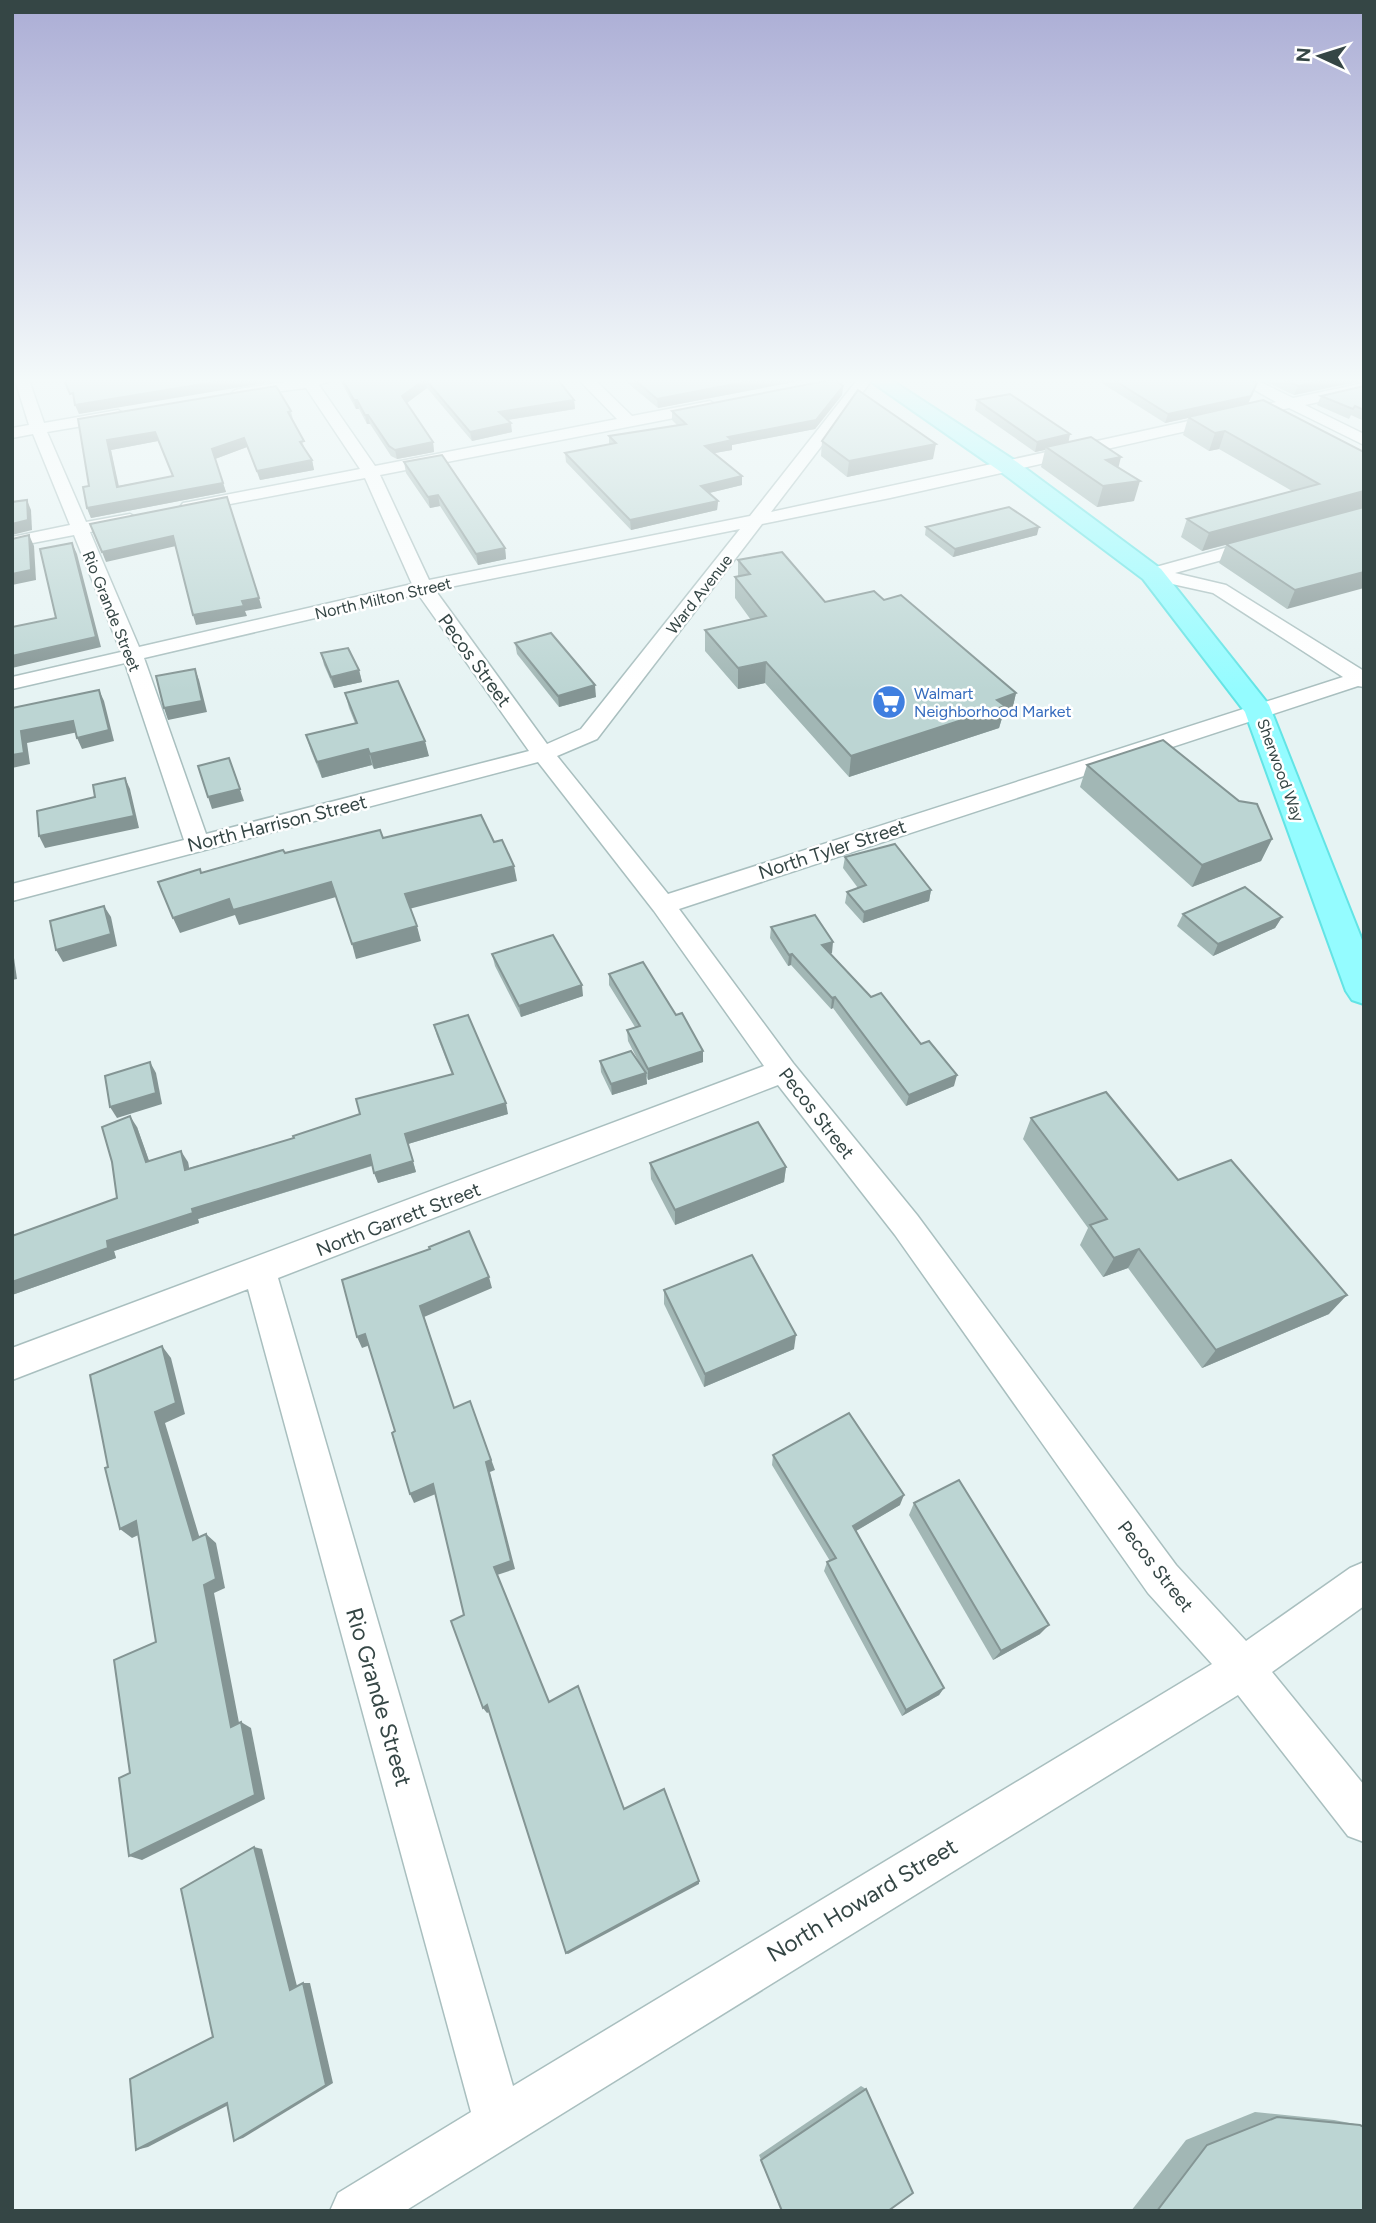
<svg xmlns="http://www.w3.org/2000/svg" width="1376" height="2223" viewBox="0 0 1376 2223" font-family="Figtree,sans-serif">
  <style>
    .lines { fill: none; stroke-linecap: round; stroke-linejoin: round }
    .minor-casing { stroke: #a9bfbf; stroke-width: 3 }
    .major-casing { stroke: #63e4e5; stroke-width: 4 }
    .minor { fill: #fff; fill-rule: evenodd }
    .major { fill: #94fcff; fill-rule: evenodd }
    .wall { fill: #a2b7b5; fill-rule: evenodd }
    .shaded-wall { fill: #849594 }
    .building { fill: #bcd5d3; stroke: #849594; stroke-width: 2; fill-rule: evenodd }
    .labels { text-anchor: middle; stroke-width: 5; stroke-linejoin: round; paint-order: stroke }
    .far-street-label { font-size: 16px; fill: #354645; stroke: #fff }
    .far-shop-label { font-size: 16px; fill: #366cbe; stroke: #fff; text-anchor: start }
    .street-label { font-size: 19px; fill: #354645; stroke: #fff }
    .near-street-label { font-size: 23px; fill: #354645; stroke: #fff }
  </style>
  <rect width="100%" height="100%" fill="#e6f3f3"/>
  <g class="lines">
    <g class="minor-casing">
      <path id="minor" d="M15,380H29L44,423L118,410L126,415L118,420L47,432L86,522L130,514L139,519L136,523L90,532L139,647L412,584L365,478L189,512L183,511L180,507L183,503L189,502L360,469L306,388L234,397L231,394L234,391L239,389L297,380H332L319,385L375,466L617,419L579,380H595L632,416L710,401L718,406L710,411L380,475L429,580L750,516L857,380H872L771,512L1276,402L1237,380H1256L1293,398L1364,383V392L1305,405L1364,434V445L1289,408L890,498L762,524L597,739L557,756L668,894L1343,677L1213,593L1145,578L1143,574L1145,570L1257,539H1269L1272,543L1269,547L1175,573L1226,585L1364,671V687L1358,686L679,909L793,1063L917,1215L1176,1565L1246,1641L1350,1568L1364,1562V1606L1272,1672L1364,1785V1842L1348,1836L1238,1695L405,2211H330L338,2193L471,2112L248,1289L12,1380V1348L764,1066L654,911L538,762L12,901V884L184,840L125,663L12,689V677L121,652L74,535L12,547V537L70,525L33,434L12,438V428L29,425ZM740,529L581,729L547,744L435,590ZM418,594L529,751L206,834L144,658ZM778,1085L895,1235L1148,1593L1212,1664L513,2086L278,1278Z"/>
    </g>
    <g class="major-casing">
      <path id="major" d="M869,380H891L1017,462L1161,569L1269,705L1364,945V1004L1352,1000L1346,991L1245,712L1143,579L1001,472Z"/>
    </g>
    <use href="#minor" class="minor"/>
    <use href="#major" class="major"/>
  </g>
  <g class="wall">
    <path d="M340,380H558L574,400L575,409L508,420L512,432L472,441L427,388L406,403L433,442L434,452L397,459L391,456L370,424H367L359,409H356Z"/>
    <path d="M624,380H804L658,408Z"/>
    <path d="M1097,380H1251L1257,383L1248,404L1364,452L1287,609L1219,563L1226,545L1202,551L1181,537L1187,519L1292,491L1219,449L1209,451L1183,435L1188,418L1165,423Z"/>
    <path d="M1262,380H1364V381L1294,395Z"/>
    <path d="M843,386L842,395L815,429L732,445V450L714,453L742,485L709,493L718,501L717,510L631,530L566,462L565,453L609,444V436L677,425L672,420V411Z"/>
    <path d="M1364,386V421L1351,415L1349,419L1317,405L1321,396Z"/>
    <path d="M977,400L1069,442L1118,467L1134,501L1097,507L1041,467L1045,450L1035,452L975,410Z"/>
    <path d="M291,411L293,420L306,451L312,460L314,470L260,480L247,447L215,459L226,492L91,518L87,508L89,486L78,419ZM158,441L173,476L118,486L111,450Z"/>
    <path d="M822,441L933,459L847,477L821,456Z"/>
    <path d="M404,462L505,548L506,559L478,565L440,506L430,508L406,473Z"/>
    <path d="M926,527L1037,535L953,557L925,535Z"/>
    <path d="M738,560L825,602L884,600L1016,693L1011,715L1002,718L999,728L849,777L765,683L738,689L705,651V630L751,620L735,598V577H738Z"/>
    <path d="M515,643L596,697L559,707L517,654Z"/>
    <path d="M321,653L359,670L362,682L334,688L324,665Z"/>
    <path d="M345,693L429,756L374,769L372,765L322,778L311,751L306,735L355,723L349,708Z"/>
    <path d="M1087,765L1272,839L1261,861L1192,887L1080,787Z"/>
    <path d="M845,857L931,890L929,901L863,923L845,903L847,892L858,888L843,868Z"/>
    <path d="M1183,914L1282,917L1275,928L1213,956L1177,926Z"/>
    <path d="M771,927L832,953L830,954L954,1086L906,1106L833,1008L831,1009L791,965L788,966L770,938Z"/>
    <path d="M492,954L583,996L521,1017L495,966Z"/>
    <path d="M609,974L676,1015L703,1051V1062L648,1080L646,1076L647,1084L612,1095L601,1072L600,1061L640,1064L628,1041L627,1030L635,1027L609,985Z"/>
    <path d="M434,1025L508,1114L408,1144L416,1172L378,1183L372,1166L198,1219L199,1223L114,1251L116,1258L12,1295V1236L117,1198L112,1162L137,1127L149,1161L188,1162L189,1168L294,1138L360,1114L452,1075L437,1036Z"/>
    <path d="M1031,1118L1178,1180L1329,1314L1202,1368L1128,1268L1103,1277L1080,1245L1088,1228L1023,1139Z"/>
    <path d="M650,1163L786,1167L784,1182L675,1225L651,1179Z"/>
    <path d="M664,1290L794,1349L704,1387L664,1304Z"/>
    <path d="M773,1455L900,1505L856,1531L944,1688L939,1695L902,1716L824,1571L827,1562L830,1561L772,1465Z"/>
    <path d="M914,1503L1040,1634L993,1660L909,1515Z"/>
    <path d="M861,2086L866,2089L781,2211L759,2155Z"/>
    <path d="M1255,2112L1334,2120L1360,2125L1364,2211H1131L1186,2140Z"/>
  </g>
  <g class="shaded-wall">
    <path d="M227,380H270L271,382L79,414L75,405Z"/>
    <path d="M424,380H426L427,388L403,406L402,396Z"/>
    <path d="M755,380H804L658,408L657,399Z"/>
    <path d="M1325,380H1364L1294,395L1298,386Z"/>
    <path d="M1257,383L1247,406L1188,417V418L1165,423L1168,414Z"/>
    <path d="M843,386L842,395L815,429L732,445V450L704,455L705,446L728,437Z"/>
    <path d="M354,400H357L359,409H356Z"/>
    <path d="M574,400L575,409L500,421L499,412Z"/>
    <path d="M365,415H368L370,424H367Z"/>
    <path d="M511,423L512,432L472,441L470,432Z"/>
    <path d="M1225,431L1219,449L1209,451L1215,433Z"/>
    <path d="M155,432L158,441L111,450L121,496L117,487L107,440Z"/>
    <path d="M1070,434L1068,445L1046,447L1045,450L1035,452L1037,442Z"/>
    <path d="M244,438L247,447L215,459L212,449Z"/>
    <path d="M433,442L434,452L397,459L395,450Z"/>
    <path d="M936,444L933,459L847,477L849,461Z"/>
    <path d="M1121,457L1116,477L1106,460Z"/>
    <path d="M312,460L314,470L260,480L257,471Z"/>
    <path d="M742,476V485L701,495V486Z"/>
    <path d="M1140,481L1134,501L1097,507L1103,486Z"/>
    <path d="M223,483L226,492L91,518L87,508Z"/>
    <path d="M1364,491V507L1202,551L1209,533Z"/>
    <path d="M438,495L440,506L430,508L428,497Z"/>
    <path d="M27,500L31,510L32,530L12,535V524Z"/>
    <path d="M718,501L717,510L631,530L630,520Z"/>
    <path d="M1039,527L1037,535L953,557L955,549Z"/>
    <path d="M29,535L34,546L36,580L12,585V574Z"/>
    <path d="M173,536L176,546L106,562L102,552Z"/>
    <path d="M72,543L77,554L101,647L12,668V656L96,637Z"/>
    <path d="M505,548L506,559L478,565L476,554Z"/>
    <path d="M1364,572V588L1287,609L1295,590Z"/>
    <path d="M259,598L262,608L245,611L247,616L196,625L193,615L242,601Z"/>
    <path d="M766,662L765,683L738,689V668Z"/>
    <path d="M195,669L199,680L207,712L168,720L164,708Z"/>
    <path d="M359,670L362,682L334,688L331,677Z"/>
    <path d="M595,685L596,697L559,707L558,696Z"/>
    <path d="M99,690L104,701L114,741L82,749L77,738Z"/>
    <path d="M1016,693L1011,715L1002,718L999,728L849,777L851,756Z"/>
    <path d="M73,721L78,732L27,743L30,764L12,768V755L21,731Z"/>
    <path d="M425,741L429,756L374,769L370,754Z"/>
    <path d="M368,749L372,765L322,778L317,762Z"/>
    <path d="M229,758L244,801L212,809L208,797Z"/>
    <path d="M125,778L130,789L139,828L45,848L39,836Z"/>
    <path d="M1272,839L1261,861L1192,887L1202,865Z"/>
    <path d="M514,866L517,881L409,909L405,894Z"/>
    <path d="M331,882L336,897L239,925L235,915L180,933L173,918L229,899Z"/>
    <path d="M931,890L929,901L863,923L864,912Z"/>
    <path d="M104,906L111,917L117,946L63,962L56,950Z"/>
    <path d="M1282,917L1275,928L1213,956L1218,944Z"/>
    <path d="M417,926L421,941L356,959L352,944Z"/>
    <path d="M833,942L832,953L820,957L822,945Z"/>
    <path d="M12,944L17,979L12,980Z"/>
    <path d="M792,954L791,965L788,966L789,955Z"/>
    <path d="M582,985L583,996L521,1017L519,1006Z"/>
    <path d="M835,997L833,1008L831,1009L832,998Z"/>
    <path d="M703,1051V1062L648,1080V1069Z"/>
    <path d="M150,1062L156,1073L162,1104L117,1118L110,1107Z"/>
    <path d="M646,1073L647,1084L612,1095L611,1084Z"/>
    <path d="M957,1075L954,1086L906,1106L909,1095Z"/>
    <path d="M506,1103L508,1114L408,1144L416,1172L378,1183L374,1173L405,1134Z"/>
    <path d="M130,1116L137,1127L153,1172L146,1162Z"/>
    <path d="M181,1151L188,1162L191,1180L185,1170Z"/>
    <path d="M370,1155L374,1165L198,1219L199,1223L114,1251L116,1258L12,1295V1282L107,1241L192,1209Z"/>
    <path d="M786,1167L784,1182L675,1225V1210Z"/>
    <path d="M1139,1249L1128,1268L1103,1277L1114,1258Z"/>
    <path d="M489,1277L492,1288L424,1317L458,1417L420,1306Z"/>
    <path d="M1347,1295L1329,1314L1202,1368L1216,1350Z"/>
    <path d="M365,1334L370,1345L362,1348L357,1337Z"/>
    <path d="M796,1335L794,1349L704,1387L705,1374Z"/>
    <path d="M162,1346L171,1358L185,1414L165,1423L203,1549L193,1540L155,1412Z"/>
    <path d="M470,1401L495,1470L490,1472L515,1569L497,1575L494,1567Z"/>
    <path d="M433,1484L438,1493L414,1503L410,1494Z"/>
    <path d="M904,1495L900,1505L849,1535L853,1526Z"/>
    <path d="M136,1521L147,1531L132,1538L120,1529Z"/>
    <path d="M206,1534L216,1543L225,1588L214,1593L241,1733L231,1727L204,1585Z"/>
    <path d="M1049,1625L1040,1634L993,1660L1001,1651Z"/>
    <path d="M944,1688L939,1695L902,1716L906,1710Z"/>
    <path d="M487,1705L491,1711L487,1713L483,1708Z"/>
    <path d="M241,1722L251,1728L265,1799L142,1860L129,1856Z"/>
    <path d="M254,1847L262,1849L298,1990H290Z"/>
    <path d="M699,1881V1884L568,1954L566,1953Z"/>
    <path d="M303,1983H310L333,2083L243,2138L234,2141Z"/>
    <path d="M236,2101L148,2147L136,2150L227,2103Z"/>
  </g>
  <g class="building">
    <path d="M64,380H227L75,405L73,393L70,394Z"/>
    <path d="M343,380H424L402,396L433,442L395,450L389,446L368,415H365L357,400H354Z"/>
    <path d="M426,380H558L574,400L499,412L511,423L470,432Z"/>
    <path d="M635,380H755L657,399Z"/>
    <path d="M830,380H835L843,386L816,420L728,437L732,440L705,446L742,476L701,486L718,501L630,520L565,453L616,443L609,436L686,424L672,411Z"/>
    <path d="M1114,380H1251L1257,383L1251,396L1168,414Z"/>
    <path d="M1285,380H1325L1298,386Z"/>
    <path d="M276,386L291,411L288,412L304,441L300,442L312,460L257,471L244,438L212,449L223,483L87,508L83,487L89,486L78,419ZM155,432L173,476L117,487L107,440Z"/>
    <path d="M1364,386V410L1355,406L1353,409L1321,396Z"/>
    <path d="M858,390L936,444L849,461L822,441Z"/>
    <path d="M1010,394L1070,434L1037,442L977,400Z"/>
    <path d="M1263,400L1364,452V491L1209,533L1187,519L1319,484L1225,431L1215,433L1188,417Z"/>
    <path d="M1091,437L1121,457L1106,460L1140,481L1103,486L1046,447Z"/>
    <path d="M442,455L505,548L476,554L438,495L428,497L404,462Z"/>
    <path d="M227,497L259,598L242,601L244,606L193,615L173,536L102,552L90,524Z"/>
    <path d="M27,500L28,520L12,524V502Z"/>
    <path d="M1009,507L1039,527L955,549L926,527Z"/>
    <path d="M1364,507V572L1295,590L1226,544Z"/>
    <path d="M29,535L31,570L12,574V539Z"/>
    <path d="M72,543L96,637L12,656V627L56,618L40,549Z"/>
    <path d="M782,552L825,602L874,591L884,600L901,595L1016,693L997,700L1005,706L851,756L766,662L738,668L705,630L766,616L735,577L750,574L738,560Z"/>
    <path d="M551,633L595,685L558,696L515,643Z"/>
    <path d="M348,648L359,670L331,677L321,653Z"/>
    <path d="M195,669L202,701L164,708L156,676Z"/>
    <path d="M398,681L425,741L370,754L368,749L317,762L306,735L357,723L345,693Z"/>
    <path d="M99,690L109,730L77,738L73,721L21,731L24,753L12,755V708Z"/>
    <path d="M1163,740L1239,801L1257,804L1272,839L1202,865L1087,765Z"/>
    <path d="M229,758L240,789L208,797L198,766Z"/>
    <path d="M125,778L134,816L39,836L37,811L95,797L93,785Z"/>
    <path d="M481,815L494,842L502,840L514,866L405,894L417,926L352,944L331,882L233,910L229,899L173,918L158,882L200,869L201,873L283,850L285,853L380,830L383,838Z"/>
    <path d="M895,844L931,890L864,912L847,892L866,885L845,857Z"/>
    <path d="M1245,887L1282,917L1218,944L1183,914Z"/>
    <path d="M104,906L111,934L56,950L50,921Z"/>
    <path d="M815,915L833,942L822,945L871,997L881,993L921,1044L929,1041L957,1075L909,1095L835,997L832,998L792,954L789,955L771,927Z"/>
    <path d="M553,935L582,985L519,1006L492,954Z"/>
    <path d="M643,962L676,1015L682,1013L703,1051L648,1069L627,1030L640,1026L609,974Z"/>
    <path d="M468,1015L506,1103L405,1134L413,1161L374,1173L370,1155L192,1209L193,1213L107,1241L108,1248L12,1282V1236L117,1198L112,1162L102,1127L130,1116L146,1162L181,1151L185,1170L294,1138L293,1136L360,1114L356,1099L453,1074L434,1025Z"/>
    <path d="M631,1051L646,1073L611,1084L600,1061Z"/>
    <path d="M150,1062L156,1093L110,1107L105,1076Z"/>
    <path d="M1106,1092L1178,1180L1231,1160L1347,1295L1216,1350L1139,1249L1114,1258L1090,1225L1107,1219L1031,1118Z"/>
    <path d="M758,1122L786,1167L675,1210L650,1163Z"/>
    <path d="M469,1231L489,1277L420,1306L454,1408L470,1401L491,1460L486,1462L511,1561L494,1567L549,1702L578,1686L624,1809L664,1789L699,1881L566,1953L487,1705L483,1708L451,1621L464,1615L433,1484L410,1494L392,1433L395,1431L365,1334L357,1337L342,1280L430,1249L429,1247Z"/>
    <path d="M752,1255L796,1335L705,1374L664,1290Z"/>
    <path d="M162,1346L176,1403L155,1412L193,1540L206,1534L216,1579L204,1585L231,1727L241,1722L255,1795L129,1856L119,1778L130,1773L114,1660L156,1642L136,1521L120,1529L105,1468L108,1467L90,1375Z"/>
    <path d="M849,1413L904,1495L853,1526L944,1688L906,1710L827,1562L836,1558L773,1455Z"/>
    <path d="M959,1480L1049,1625L1001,1651L914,1503Z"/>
    <path d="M254,1847L290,1990L303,1983L326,2085L234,2141L227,2103L136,2150L130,2079L213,2037L181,1889Z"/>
    <path d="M866,2089L913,2193L888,2211H782L761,2160Z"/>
    <path d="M1277,2117L1360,2125L1364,2127V2211H1157L1207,2145Z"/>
  </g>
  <linearGradient id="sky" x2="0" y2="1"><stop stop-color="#abadd5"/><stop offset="0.55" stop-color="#f4fafa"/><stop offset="1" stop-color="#f4fafa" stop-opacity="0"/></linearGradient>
  <rect width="1376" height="691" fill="url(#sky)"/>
  <defs>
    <g id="supermarket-disc" transform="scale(1.75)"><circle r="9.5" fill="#3f7fe0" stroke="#fff"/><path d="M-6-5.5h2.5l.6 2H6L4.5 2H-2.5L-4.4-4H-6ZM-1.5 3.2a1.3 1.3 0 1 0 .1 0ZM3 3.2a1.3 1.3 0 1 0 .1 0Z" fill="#fff"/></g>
  </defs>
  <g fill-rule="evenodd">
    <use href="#supermarket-disc" x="889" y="702"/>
  </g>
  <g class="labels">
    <g class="far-street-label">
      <text transform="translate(699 594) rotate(-52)" y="6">Ward Avenue</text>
      <text transform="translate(383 598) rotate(-13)" y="6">North Milton Street</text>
      <text transform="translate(112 611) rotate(68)" y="6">Rio Grande Street</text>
      <text transform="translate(1281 770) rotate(70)" y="6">Sherwood Way</text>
    </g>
    <g class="far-shop-label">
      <text x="914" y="699">Walmart<tspan x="914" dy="18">Neighborhood Market</tspan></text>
    </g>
    <g class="street-label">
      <text transform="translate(475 660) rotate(54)" y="7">Pecos Street</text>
      <text transform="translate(277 823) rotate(-14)" y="7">North Harrison Street</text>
      <text transform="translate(832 849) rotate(-18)" y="7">North Tyler Street</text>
      <text transform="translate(817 1113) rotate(52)" y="7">Pecos Street</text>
      <text transform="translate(398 1219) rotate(-21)" y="7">North Garrett Street</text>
      <text transform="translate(1156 1566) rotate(52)" y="7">Pecos Street</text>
    </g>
    <g class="near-street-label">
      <text transform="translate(379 1697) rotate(74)" y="8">Rio Grande Street</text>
      <text transform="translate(862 1900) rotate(-31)" y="8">North Howard Street</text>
    </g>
  </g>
  <rect width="1376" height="2223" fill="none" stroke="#354645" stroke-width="28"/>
  <g transform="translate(1320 56) rotate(274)" stroke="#ffffff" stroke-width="5" paint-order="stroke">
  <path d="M0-5L12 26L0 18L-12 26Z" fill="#354645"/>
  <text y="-10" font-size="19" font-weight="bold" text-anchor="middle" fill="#354645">N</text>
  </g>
</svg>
